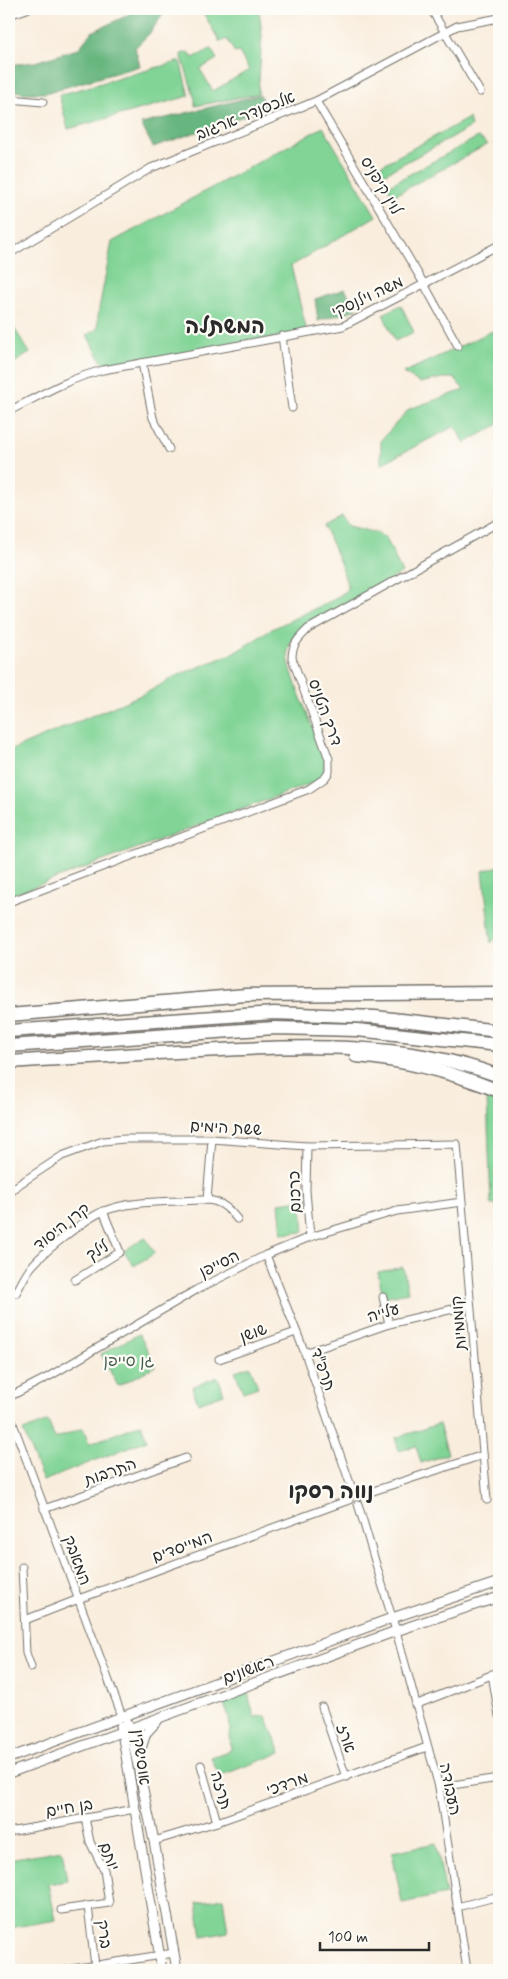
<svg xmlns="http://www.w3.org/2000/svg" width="508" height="1979" viewBox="0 0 508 1979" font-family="Mynerve,'Playpen Sans Hebrew',sans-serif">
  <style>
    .green { fill: #81d496; stroke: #568060 }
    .forest { fill: #68b67f; stroke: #4a7055 }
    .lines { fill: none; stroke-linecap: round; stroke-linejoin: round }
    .minor-casing { stroke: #736f69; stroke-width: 9 }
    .tertiary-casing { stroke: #736f69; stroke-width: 11 }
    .motorway-casing { stroke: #736f69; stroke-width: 15 }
    .minor { stroke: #fff; stroke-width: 7 }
    .tertiary { stroke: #fff; stroke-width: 9 }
    .motorway { stroke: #fff; stroke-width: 12 }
    .labels { text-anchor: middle; stroke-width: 4.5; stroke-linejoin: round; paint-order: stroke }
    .street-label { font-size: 16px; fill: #2b2b2b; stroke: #fdfcf7 }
    .park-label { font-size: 16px; fill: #455e4b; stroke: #fdfcf7 }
    .district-label { font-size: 21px; font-weight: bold; fill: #2b2b2b; stroke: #fdfcf7 }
  </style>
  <rect width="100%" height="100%" fill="#fdfcf7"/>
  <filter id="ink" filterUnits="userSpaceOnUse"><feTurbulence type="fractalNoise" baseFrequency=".02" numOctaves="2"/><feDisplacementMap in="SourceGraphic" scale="10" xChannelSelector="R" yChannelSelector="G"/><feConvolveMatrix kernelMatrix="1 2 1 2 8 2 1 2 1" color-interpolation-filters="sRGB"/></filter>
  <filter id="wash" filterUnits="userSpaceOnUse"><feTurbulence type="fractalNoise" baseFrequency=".0096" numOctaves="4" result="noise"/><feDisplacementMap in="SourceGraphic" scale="20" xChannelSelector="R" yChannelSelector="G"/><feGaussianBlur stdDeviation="1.12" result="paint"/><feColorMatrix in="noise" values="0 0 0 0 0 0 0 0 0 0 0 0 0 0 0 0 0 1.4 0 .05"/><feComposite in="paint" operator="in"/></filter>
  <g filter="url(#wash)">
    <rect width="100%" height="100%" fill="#f9eddd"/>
    <g class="green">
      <path d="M201,9H259L262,36L258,94L195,106V99L181,54L189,52L193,58L211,49L217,59L200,69L213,91L249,70L239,52L235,53L227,39L220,42Z"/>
      <path d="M180,61L189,96L68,129L59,95Z"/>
      <path d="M469,118L471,127L382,175L378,167Z"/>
      <path d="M323,127L376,216L291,266L307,332L105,367L87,335L98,328V314L112,242Z"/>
      <path d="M478,137L488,144L393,196L388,186Z"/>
      <path d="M401,305L414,332L395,341L383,314Z"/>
      <path d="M12,325L30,353L12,364L9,359V327Z"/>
      <path d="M499,328V424L465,443L455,426L381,464V440L409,409L464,390L454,378H443L420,383L403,373Z"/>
      <path d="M342,516L349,526L377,533L386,538L402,573L302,630C294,636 289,642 288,652C286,667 317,737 324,755C326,767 325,775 315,782L9,896V751L148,692L176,676L234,653L272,629L333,600L345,592L348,587L341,565L324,526Z"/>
      <path d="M499,866V935L491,943L483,871Z"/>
      <path d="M487,1098L499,1102V1204L491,1205Z"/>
      <path d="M301,1200L304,1232L282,1234L279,1203Z"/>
      <path d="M145,1237L155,1253L134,1266L124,1251Z"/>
      <path d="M403,1267L408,1292L383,1297L378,1272Z"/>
      <path d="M139,1334L156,1366L118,1386L101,1354Z"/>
      <path d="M250,1366L258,1387L243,1392L235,1371Z"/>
      <path d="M218,1377L224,1394L198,1403L192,1387Z"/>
      <path d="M48,1421L55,1439L83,1428L89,1444L141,1424L147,1440L43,1481L23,1431Z"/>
      <path d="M439,1424L448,1454L421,1463L416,1446L399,1451L395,1438Z"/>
      <path d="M248,1693L254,1717L266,1716L281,1753L219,1776L211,1757L231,1750L229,1716L223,1703Z"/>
      <path d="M436,1843L446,1894L402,1903L392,1852Z"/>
      <path d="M62,1850L67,1881L48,1884L56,1920L9,1928V1859Z"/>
      <path d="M223,1898L228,1932L202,1937L197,1903Z"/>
    </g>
    <g class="forest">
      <path d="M135,9H167L149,34L135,48L140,66L45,93H22L9,88V65L35,62L78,49L92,32L126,16Z"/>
      <path d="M260,95L267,108L153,147L141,124Z"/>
      <path d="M345,289L357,309L318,321L315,299Z"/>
    </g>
  </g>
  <g filter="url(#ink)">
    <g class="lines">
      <g class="minor-casing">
        <g id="minor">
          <path d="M431,9L480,92"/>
          <path d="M9,15L27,9"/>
          <path d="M9,99L43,102"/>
          <path d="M316,101L424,284L458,346"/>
          <path d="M498,142L499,145"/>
          <path d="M9,254L151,168L316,101L457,26L499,18"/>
          <path d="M282,336L292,408"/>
          <path d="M142,363L153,418L169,449"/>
          <path d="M9,411C41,395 67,379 103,370L343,326L499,245"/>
          <path d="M9,902L309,789L325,778L329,772V759L292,658C292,644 299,638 308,629L499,522"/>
          <path d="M307,1146L306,1191L310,1237"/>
          <path d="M9,1194L18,1185L62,1156L103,1141L125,1139H212L307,1146L457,1144L487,1500"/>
          <path d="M207,1200L212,1139"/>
          <path d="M266,1255L305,1353L353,1492"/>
          <path d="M75,1280L120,1252L103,1211"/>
          <path d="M9,1289L16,1293C20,1286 24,1277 29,1270C40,1254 86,1218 104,1211C127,1202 154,1202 179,1201C206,1200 219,1195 237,1219"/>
          <path d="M383,1297L389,1324"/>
          <path d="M305,1353L389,1324L470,1305"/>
          <path d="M219,1359L296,1332"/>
          <path d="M9,1397L48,1377L196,1290L266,1255L310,1237L397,1211L462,1202"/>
          <path d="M9,1413L122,1716"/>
          <path d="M361,1495L483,1455"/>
          <path d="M358,1504L396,1631L439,1787L467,1970"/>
          <path d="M44,1509L186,1458"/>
          <path d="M22,1567L26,1653L31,1667"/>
          <path d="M25,1620L84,1597L349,1500"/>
          <path d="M492,1674L499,1716"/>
          <path d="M415,1705L499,1672"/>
          <path d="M322,1707L346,1777"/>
          <path d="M201,1765L217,1822"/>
          <path d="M439,1787L499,1778"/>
          <path d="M9,1832L135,1809"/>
          <path d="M154,1841L217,1822L427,1747"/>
          <path d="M88,1906L95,1966"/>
          <path d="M457,1907L499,1896"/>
          <path d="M61,1910L109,1903L104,1870L90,1842L85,1818"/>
          <path d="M66,1970L174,1953"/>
        </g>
      </g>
      <g class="tertiary-casing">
        <g id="tertiary">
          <path d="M127,1723L130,1728L154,1841L177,1970"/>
          <path d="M121,1726L162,1970"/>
          <path d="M9,1758L392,1618L499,1582"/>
          <path d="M138,1758L146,1733L158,1720"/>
          <path d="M9,1773L396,1631L499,1597"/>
        </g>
      </g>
      <g class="motorway-casing">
        <g id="motorway">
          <path d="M9,1015L246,995L499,993"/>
          <path d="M9,1031L274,1013L375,1017L499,1031"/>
          <path d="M9,1046L275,1028L357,1030L499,1045"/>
          <path d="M356,1056C405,1060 454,1073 499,1091"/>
          <path d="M9,1062C72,1058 135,1054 198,1051C299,1046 403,1040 499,1076"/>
        </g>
      </g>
      <use href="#minor" class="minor"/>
      <use href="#tertiary" class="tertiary"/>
      <use href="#motorway" class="motorway"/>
    </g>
  </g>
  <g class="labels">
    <g class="street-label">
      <text transform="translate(245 115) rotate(-22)" y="6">אלכסנדר ארגוב</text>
      <text transform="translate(382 185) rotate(59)" y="6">לוין קיפניס</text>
      <text transform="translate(367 296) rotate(-25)" y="6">משה וילנסקי</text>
      <text transform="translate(326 712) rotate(70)" y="6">דרך הטניס</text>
      <text transform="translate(226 1127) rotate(3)" y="6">ששת הימים</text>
      <text transform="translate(294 1192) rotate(-92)" y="6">כרכום</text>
      <text transform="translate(61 1226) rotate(-38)" y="6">קרן היסוד</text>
      <text transform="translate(97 1250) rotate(-31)" y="6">לילך</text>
      <text transform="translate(219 1263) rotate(-26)" y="6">הסייפן</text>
      <text transform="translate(383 1312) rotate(-16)" y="6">עלייה</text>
      <text transform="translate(458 1323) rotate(-95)" y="6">קוממיות</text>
      <text transform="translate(253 1332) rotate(-20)" y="6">שושן</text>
      <text transform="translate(324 1369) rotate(70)" y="6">תרפ"ד</text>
      <text transform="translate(110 1471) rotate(-20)" y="6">התרבות</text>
      <text transform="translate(182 1546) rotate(-20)" y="6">המייסדים</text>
      <text transform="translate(78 1560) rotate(70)" y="6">המאבק</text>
      <text transform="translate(248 1669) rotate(-20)" y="6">ראשונים</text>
      <text transform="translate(347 1738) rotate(71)" y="6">ארז</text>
      <text transform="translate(142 1757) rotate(82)" y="6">אוסישקין</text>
      <text transform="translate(287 1783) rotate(-19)" y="6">מרדכי</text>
      <text transform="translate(451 1789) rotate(78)" y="6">העבודה</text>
      <text transform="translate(222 1790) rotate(74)" y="6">תרזה</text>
      <text transform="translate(69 1807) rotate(-10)" y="6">בן חיים</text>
      <text transform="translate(110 1856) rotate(69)" y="6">יותם</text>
      <text transform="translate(105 1934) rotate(83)" y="6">ברק</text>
    </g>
    <g class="park-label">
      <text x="129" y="1366">גן סייפן</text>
    </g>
    <g class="district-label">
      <text x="225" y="333">המשתלה</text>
      <text x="331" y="1498">נווה רסקו</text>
    </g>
  </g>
  <rect width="508" height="1979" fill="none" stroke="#fdfcf7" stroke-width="30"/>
  <path d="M320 1942v8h109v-8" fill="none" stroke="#2b2b2b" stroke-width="2.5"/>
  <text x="328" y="1942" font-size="15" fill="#2b2b2b" stroke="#fdfcf7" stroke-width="4" paint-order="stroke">100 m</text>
</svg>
